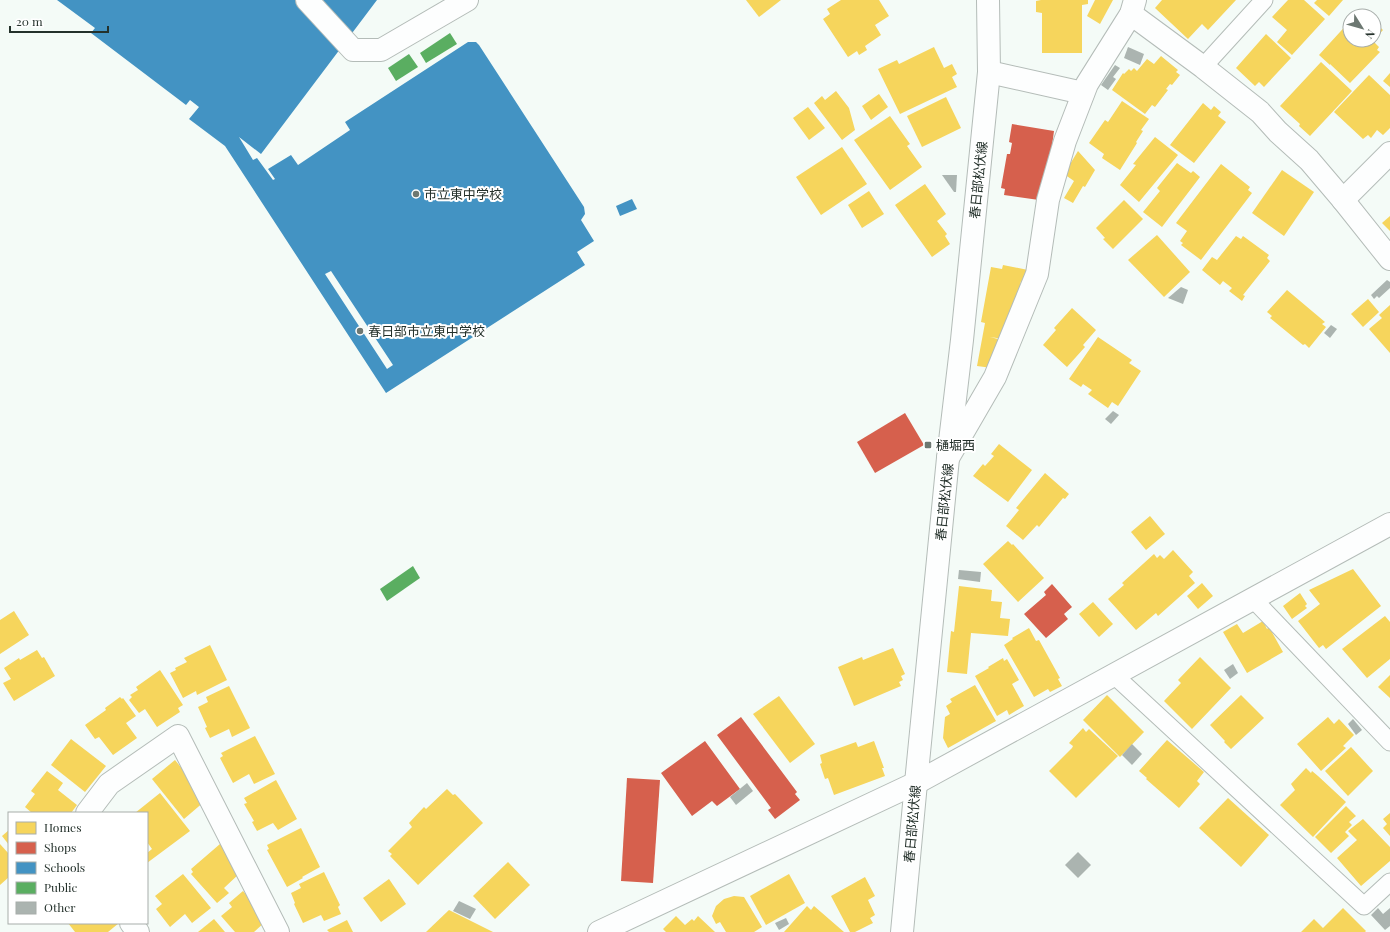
<svg xmlns="http://www.w3.org/2000/svg" width="1390" height="932" viewBox="0 0 1390 932" font-family="'Playfair Display','Noto Sans JP',serif">
  <style>
    .homes { fill: #f6d55c }
    .shops { fill: #d6604d }
    .schools { fill: #4393c3; fill-rule: evenodd }
    .public { fill: #5aae61 }
    .building { fill: #abb4b0 }
    .lines { fill: none; stroke-linecap: round; stroke-linejoin: round }
    .service-casing { stroke: #b4bcb8; stroke-width: 19 }
    .minor-casing { stroke: #b4bcb8; stroke-width: 24 }
    .primary-casing { stroke: #b4bcb8; stroke-width: 24 }
    .service { stroke: #fdfefe; stroke-width: 17 }
    .minor { stroke: #fdfefe; stroke-width: 22 }
    .primary { stroke: #fdfefe; stroke-width: 22 }
    .poi-dot { fill: #6d7872; stroke: #fff; stroke-width: 1.5 }
    .labels { text-anchor: middle; stroke-width: 4; stroke-linejoin: round; paint-order: stroke }
    .street-label { font-size: 13px; fill: #24312b; stroke: #fff }
    .poi-label { font-size: 13px; fill: #24312b; stroke: #fff; text-anchor: start }
  </style>
  <rect width="100%" height="100%" fill="#f4fbf7"/>
  <g class="homes">
    <path d="M746,0H781L759,17Z"/>
    <path d="M841,0H879L889,16L875,25L881,35L865,46L867,50L859,55L857,51L848,57L823,19L830,14L827,9Z"/>
    <path d="M1041,0H1088V4L1082,5V53H1042V13L1036,12V1Z"/>
    <path d="M1095,0H1113L1100,24L1087,16Z"/>
    <path d="M1162,0H1236L1208,30L1202,24L1188,39L1155,8Z"/>
    <path d="M1288,0H1304L1325,19L1292,55L1277,42L1287,30L1272,17Z"/>
    <path d="M1317,0H1343L1329,16L1314,3Z"/>
    <path d="M1350,21V40H1374L1373,41L1379,47L1377,50L1380,52L1350,83L1330,64V65L1319,55Z"/>
    <path d="M1374,22L1383,30L1374,40Z"/>
    <path d="M1266,34L1291,58L1264,87L1259,82L1255,86L1236,68Z"/>
    <path d="M934,47L944,68L952,64L957,74L952,77L957,87L900,114L878,69L897,60L899,64Z"/>
    <path d="M1161,56L1178,70L1176,72L1180,75L1172,85L1170,84L1166,89L1168,90L1155,107L1152,105L1145,114L1112,90L1123,73L1124,74L1129,69L1131,71L1134,68L1137,71L1147,59L1154,64Z"/>
    <path d="M1321,62L1352,91L1310,136L1299,126L1300,124L1280,106Z"/>
    <path d="M1390,73V87L1383,81Z"/>
    <path d="M1369,75L1390,95V128L1383,135L1377,130L1371,138L1368,135L1363,139L1334,112Z"/>
    <path d="M836,91L849,108L855,130L842,140L814,103L822,96L825,100Z"/>
    <path d="M879,94L888,107L871,120L862,106Z"/>
    <path d="M946,97L961,128L922,147L907,116Z"/>
    <path d="M1122,101L1149,119L1141,130L1143,131L1136,142L1137,143L1120,170L1102,158L1104,154L1089,143L1105,120L1108,122Z"/>
    <path d="M1203,103L1211,110L1214,106L1221,112L1218,116L1226,122L1194,163L1170,145Z"/>
    <path d="M808,107L825,128L809,140L793,118Z"/>
    <path d="M890,116L910,144L907,146L922,167L890,190L854,140Z"/>
    <path d="M1155,137L1178,155L1139,202L1120,185L1136,165L1133,164Z"/>
    <path d="M842,147L867,184L821,215L796,177Z"/>
    <path d="M1078,151L1095,170L1085,187L1083,186L1073,203L1064,198L1074,181L1064,174Z"/>
    <path d="M1177,163L1191,173L1193,171L1200,177L1162,227L1143,212L1160,191L1157,188Z"/>
    <path d="M1221,164L1250,187L1248,190L1252,193L1201,260L1181,245L1183,243L1180,241L1187,231L1176,223Z"/>
    <path d="M1282,170L1314,192L1284,236L1252,213Z"/>
    <path d="M925,184L946,214L937,221L947,234L945,236L950,244L932,257L895,205Z"/>
    <path d="M869,191L884,214L862,228L848,205Z"/>
    <path d="M1124,200L1143,219L1113,249L1103,239L1105,238L1096,228Z"/>
    <path d="M1390,216V231L1382,223Z"/>
    <path d="M1157,235L1190,272L1164,297L1128,260Z"/>
    <path d="M1236,236L1241,239L1243,236L1269,255L1267,258L1270,261L1243,295L1245,296L1242,301L1229,291L1232,288L1223,281L1220,285L1202,270L1212,257L1217,260Z"/>
    <path d="M1003,265L1028,270L1025,282L1021,281L1015,314L1003,339L990,337L998,339L992,368L977,366L985,323L981,322L991,267L1002,269Z"/>
    <path d="M1287,290L1325,322L1322,324L1326,327L1309,348L1305,344L1303,345L1270,318L1272,316L1267,312Z"/>
    <path d="M1368,299L1379,312L1363,327L1351,314Z"/>
    <path d="M1390,305V353L1369,329L1382,318L1379,315Z"/>
    <path d="M1072,308L1096,330L1083,345L1085,347L1067,367L1043,345L1056,330L1054,328Z"/>
    <path d="M1098,337L1132,360L1129,363L1141,371L1118,406L1112,402L1108,408L1088,394L1092,390L1083,384L1081,387L1069,379Z"/>
    <path d="M999,444L1032,470L1008,502L973,476L983,464L985,466L994,456L991,454Z"/>
    <path d="M1045,473L1069,494L1065,499L1063,498L1039,527L1037,525L1023,540L1006,526L1019,510L1016,508Z"/>
    <path d="M1150,516L1165,534L1146,550L1131,532Z"/>
    <path d="M1008,541L1012,545L1013,544L1044,578L1018,602L983,564Z"/>
    <path d="M1173,550L1193,572L1189,576L1195,583L1158,616L1156,613L1136,630L1108,599L1124,585L1122,583L1154,554L1157,558L1160,555L1164,559Z"/>
    <path d="M1353,569L1381,606L1326,649L1323,645L1319,648L1298,621L1320,604L1309,590Z"/>
    <path d="M1202,583L1213,596L1198,609L1187,596Z"/>
    <path d="M959,586L992,590L991,601L1002,602L1000,618L1010,619L1008,636L971,633L967,674L947,672L951,631L954,632Z"/>
    <path d="M1300,593L1307,604L1305,606L1307,608L1292,619L1283,606Z"/>
    <path d="M1093,602L1113,624L1099,637L1079,614Z"/>
    <path d="M14,611L29,635L0,654V620Z"/>
    <path d="M1385,616L1390,622V659L1367,678L1342,649Z"/>
    <path d="M1263,621L1267,629L1269,627L1283,652L1247,673L1223,632L1237,624L1243,633Z"/>
    <path d="M1029,628L1036,641L1039,640L1060,678L1058,679L1062,686L1050,692L1048,689L1034,697L1004,645L1013,639L1012,638Z"/>
    <path d="M210,645L227,680L197,695L196,691L183,698L170,673L176,670L175,668L187,662L184,658Z"/>
    <path d="M893,648L905,674L901,676L903,680L899,682L901,686L854,706L838,667L862,657L863,660Z"/>
    <path d="M37,650L42,658L44,657L55,676L14,701L3,683L11,679L4,668L19,658L20,660Z"/>
    <path d="M1200,657L1231,688L1192,729L1164,701L1181,683L1178,680Z"/>
    <path d="M1003,658L1004,661L1007,659L1019,680L1012,684L1024,706L1009,715L1007,710L997,716L975,676L989,668L988,667Z"/>
    <path d="M160,670L183,705L178,708L180,712L157,727L145,709L139,713L129,700L132,697L130,695L138,690L136,687Z"/>
    <path d="M1390,675V698L1378,687Z"/>
    <path d="M975,685L996,721L948,748L943,738L945,717L950,714L946,706L952,702L950,699Z"/>
    <path d="M229,686L250,728L232,737L229,729L210,738L205,728L207,727L198,707L208,702L206,697Z"/>
    <path d="M1107,695L1144,732L1120,757L1083,720Z"/>
    <path d="M1241,695L1264,718L1231,749L1224,742L1225,741L1210,725Z"/>
    <path d="M779,696L815,744L790,763L753,714Z"/>
    <path d="M120,697L122,699L123,698L136,716L126,723L137,738L113,755L99,737L95,739L85,725L106,710L105,708Z"/>
    <path d="M1328,717L1334,724L1339,719L1354,735L1343,746L1346,748L1321,771L1297,744Z"/>
    <path d="M1083,728L1086,732L1089,729L1118,756L1076,798L1049,771L1072,748L1073,746L1069,743Z"/>
    <path d="M255,736L275,774L254,784L249,774L233,783L220,758L223,756L221,753Z"/>
    <path d="M71,739L106,766L85,792L51,765Z"/>
    <path d="M1167,740L1204,772L1197,781L1200,784L1179,808L1146,779L1147,778L1139,771Z"/>
    <path d="M874,741L884,768H882L885,776L834,795L828,778L825,779L820,764L822,763L820,755L856,742L858,747Z"/>
    <path d="M1351,747L1373,771L1348,796L1325,771Z"/>
    <path d="M175,760L201,792L205,801L184,819L152,779Z"/>
    <path d="M1306,768L1311,773L1312,771L1318,776L1346,802L1313,837L1280,805L1295,790L1291,784Z"/>
    <path d="M47,771L63,783L58,790L77,805L71,813H32L25,807L35,794L31,791Z"/>
    <path d="M276,780L297,819L278,830L273,823L257,831L252,822L254,821L244,804L247,803L244,798Z"/>
    <path d="M447,789L453,795L455,794L483,823L418,885L390,856L392,854L388,851L412,827L409,823L424,807L426,809Z"/>
    <path d="M160,793L190,831L147,863V853L152,849L147,842V813H135Z"/>
    <path d="M1228,798L1269,835L1241,867L1199,828Z"/>
    <path d="M1346,806L1356,816L1349,822L1352,825L1345,832L1349,836L1331,853L1315,837Z"/>
    <path d="M1390,813V836L1383,828L1387,824L1383,819Z"/>
    <path d="M1363,819L1390,847V861L1361,886L1337,858L1357,840L1348,831Z"/>
    <path d="M301,828L320,867L302,877L303,878L287,887L267,850L269,849L267,845Z"/>
    <path d="M9,830V845L2,836Z"/>
    <path d="M0,844L9,854V877L0,885Z"/>
    <path d="M220,844L238,865L240,873L224,888L229,893L217,903L191,874L193,872L191,869Z"/>
    <path d="M508,862L530,885L495,919L473,896Z"/>
    <path d="M324,872L340,905L338,907L341,914L324,921L321,915L303,923L294,904L295,903L291,893L301,888L299,884Z"/>
    <path d="M183,874L211,908L192,923L185,914L170,927L156,909L162,904L155,896Z"/>
    <path d="M789,874L805,903L766,925L750,896Z"/>
    <path d="M865,877L875,896L868,900L875,915L870,918L873,923L855,932H850L831,896Z"/>
    <path d="M389,879L406,904L381,922L363,898Z"/>
    <path d="M243,891L263,914L265,922L254,932H235L221,916L232,907L229,903Z"/>
    <path d="M734,896L744,897L762,927L754,932H726L720,922L716,924L712,916L716,906L724,899Z"/>
    <path d="M807,906L811,910L814,906L844,932H784Z"/>
    <path d="M1343,908L1366,931L1365,932H1301L1314,919L1323,928Z"/>
    <path d="M449,910L493,932H426Z"/>
    <path d="M676,916L685,925L692,919L694,921L698,916L715,932H666L663,929Z"/>
    <path d="M214,919L225,932H198Z"/>
    <path d="M347,920L353,932H329L327,930Z"/>
    <path d="M68,923H119L108,932H75Z"/>
  </g>
  <g class="shops">
    <path d="M1012,124L1054,131L1049,168L1039,200L1004,195L1005,189L1001,188L1007,154H1010L1012,143L1009,142Z"/>
    <path d="M905,413L924,445L875,473L857,442Z"/>
    <path d="M1052,584L1072,607L1064,614L1068,619L1046,638L1024,614L1046,595L1044,592Z"/>
    <path d="M741,717L797,792L795,794L800,800L775,819L768,810L771,808L717,735Z"/>
    <path d="M705,741L740,789L717,806L712,801L692,816L661,773Z"/>
    <path d="M627,778L660,780L653,883L621,881Z"/>
  </g>
  <g class="schools">
    <path d="M57,0H377L261,154L239,137L253,160L257,158L273,180L275,179L268,169L291,155L298,165L350,130L345,122L468,42H476L479,45L584,207L585,214L581,220L594,241L577,252L585,265L386,393L225,146L189,119L199,107L190,100L186,105L91,33L95,28ZM331,271L393,365L387,369L325,274Z"/>
    <path d="M632,199L637,209L620,216L616,206Z"/>
  </g>
  <g class="public">
    <path d="M450,33L457,44L426,63L420,53Z"/>
    <path d="M409,54L418,67L396,81L388,68Z"/>
    <path d="M413,566L420,578L387,601L380,589Z"/>
  </g>
  <g class="building">
    <path d="M1128,47L1144,54L1140,65L1124,58Z"/>
    <path d="M1115,65L1120,68L1113,77L1116,79L1108,90L1101,85Z"/>
    <path d="M942,175H957L956,192H954Z"/>
    <path d="M1387,280L1390,282V288L1379,298L1377,296L1374,299L1371,295Z"/>
    <path d="M1181,287L1188,290L1183,304L1168,298Z"/>
    <path d="M1331,325L1337,329L1330,338L1324,333Z"/>
    <path d="M1113,411L1119,415L1111,424L1105,419Z"/>
    <path d="M959,570L981,572L980,582L958,579Z"/>
    <path d="M1233,664L1238,673L1230,679L1224,670Z"/>
    <path d="M1353,719L1362,730L1356,735L1348,724Z"/>
    <path d="M1132,744L1142,754L1132,765L1122,755Z"/>
    <path d="M747,783L753,791L736,805L730,797Z"/>
    <path d="M1078,852L1091,865L1078,878L1065,865Z"/>
    <path d="M459,901L476,909L470,919L453,911Z"/>
    <path d="M1378,908L1383,914L1390,908V926L1385,930L1371,915Z"/>
    <path d="M786,918L789,924L779,930L775,923Z"/>
  </g>
  <g class="lines">
    <g class="service-casing">
      <g id="service">
        <path d="M1203,67L1264,0"/>
        <path d="M1253,599L1390,742"/>
        <path d="M1114,675L1364,906L1390,882"/>
      </g>
    </g>
    <g class="minor-casing">
      <g id="minor">
        <path d="M307,0L353,50H381L467,0"/>
        <path d="M1131,14L1203,67L1260,112L1278,132L1309,160L1343,200L1390,259"/>
        <path d="M989,72L1083,93"/>
        <path d="M1343,200L1390,153"/>
        <path d="M948,458L995,377L1037,274L1048,200L1065,141L1087,84L1131,14L1135,0"/>
        <path d="M87,813L109,784L178,736L278,932"/>
        <path d="M131,923L138,932"/>
        <path d="M599,932L916,783L1390,524"/>
      </g>
    </g>
    <g class="primary-casing">
      <path id="primary" d="M902,932L916,783L948,458L962,340L989,72L988,0"/>
    </g>
    <use href="#service" class="service"/>
    <use href="#minor" class="minor"/>
    <use href="#primary" class="primary"/>
  </g>
  <g class="poi-dot">
    <circle cx="416" cy="194" r="4"/>
    <circle cx="360" cy="331" r="4"/>
    <rect x="924" y="441" width="8" height="8" rx="2"/>
  </g>
  <g class="labels">
    <g class="street-label">
      <text transform="translate(978 180) rotate(-84)" y="5">春日部松伏線</text>
      <text transform="translate(944 502) rotate(-84)" y="5">春日部松伏線</text>
      <text transform="translate(912 824) rotate(-85)" y="5">春日部松伏線</text>
    </g>
    <g class="poi-label">
      <text x="424" y="199">市立東中学校</text>
      <text x="368" y="336">春日部市立東中学校</text>
      <text x="936" y="450">樋堀西</text>
    </g>
  </g>
  <rect x="8" y="812" width="140" height="112" fill="#ffffff" stroke="#a7adaa"/>
  <rect x="16" y="822" width="20" height="12" fill="#f6d55c" stroke="#a7adaa"/>
  <text x="44" y="832" font-size="12" fill="#24312b">Homes</text>
  <rect x="16" y="842" width="20" height="12" fill="#d6604d" stroke="#a7adaa"/>
  <text x="44" y="852" font-size="12" fill="#24312b">Shops</text>
  <rect x="16" y="862" width="20" height="12" fill="#4393c3" stroke="#a7adaa"/>
  <text x="44" y="872" font-size="12" fill="#24312b">Schools</text>
  <rect x="16" y="882" width="20" height="12" fill="#5aae61" stroke="#a7adaa"/>
  <text x="44" y="892" font-size="12" fill="#24312b">Public</text>
  <rect x="16" y="902" width="20" height="12" fill="#abb4b0" stroke="#a7adaa"/>
  <text x="44" y="912" font-size="12" fill="#24312b">Other</text>
  <g transform="translate(1362 28) rotate(127)"><circle r="19" fill="#ffffff" stroke="#a7adaa"/>
  <path d="M0-3L7 15L0 10L-7 15Z" fill="#6d7872"/>
  <text y="-6" font-size="11" font-weight="bold" text-anchor="middle" fill="#24312b">N</text>
  </g>
  <path d="M10 26v6h98v-6" fill="none" stroke="#24312b" stroke-width="2"/>
  <text x="16" y="26" font-size="12" fill="#24312b" stroke="#ffffff" stroke-width="3" paint-order="stroke">20 m</text>
</svg>
